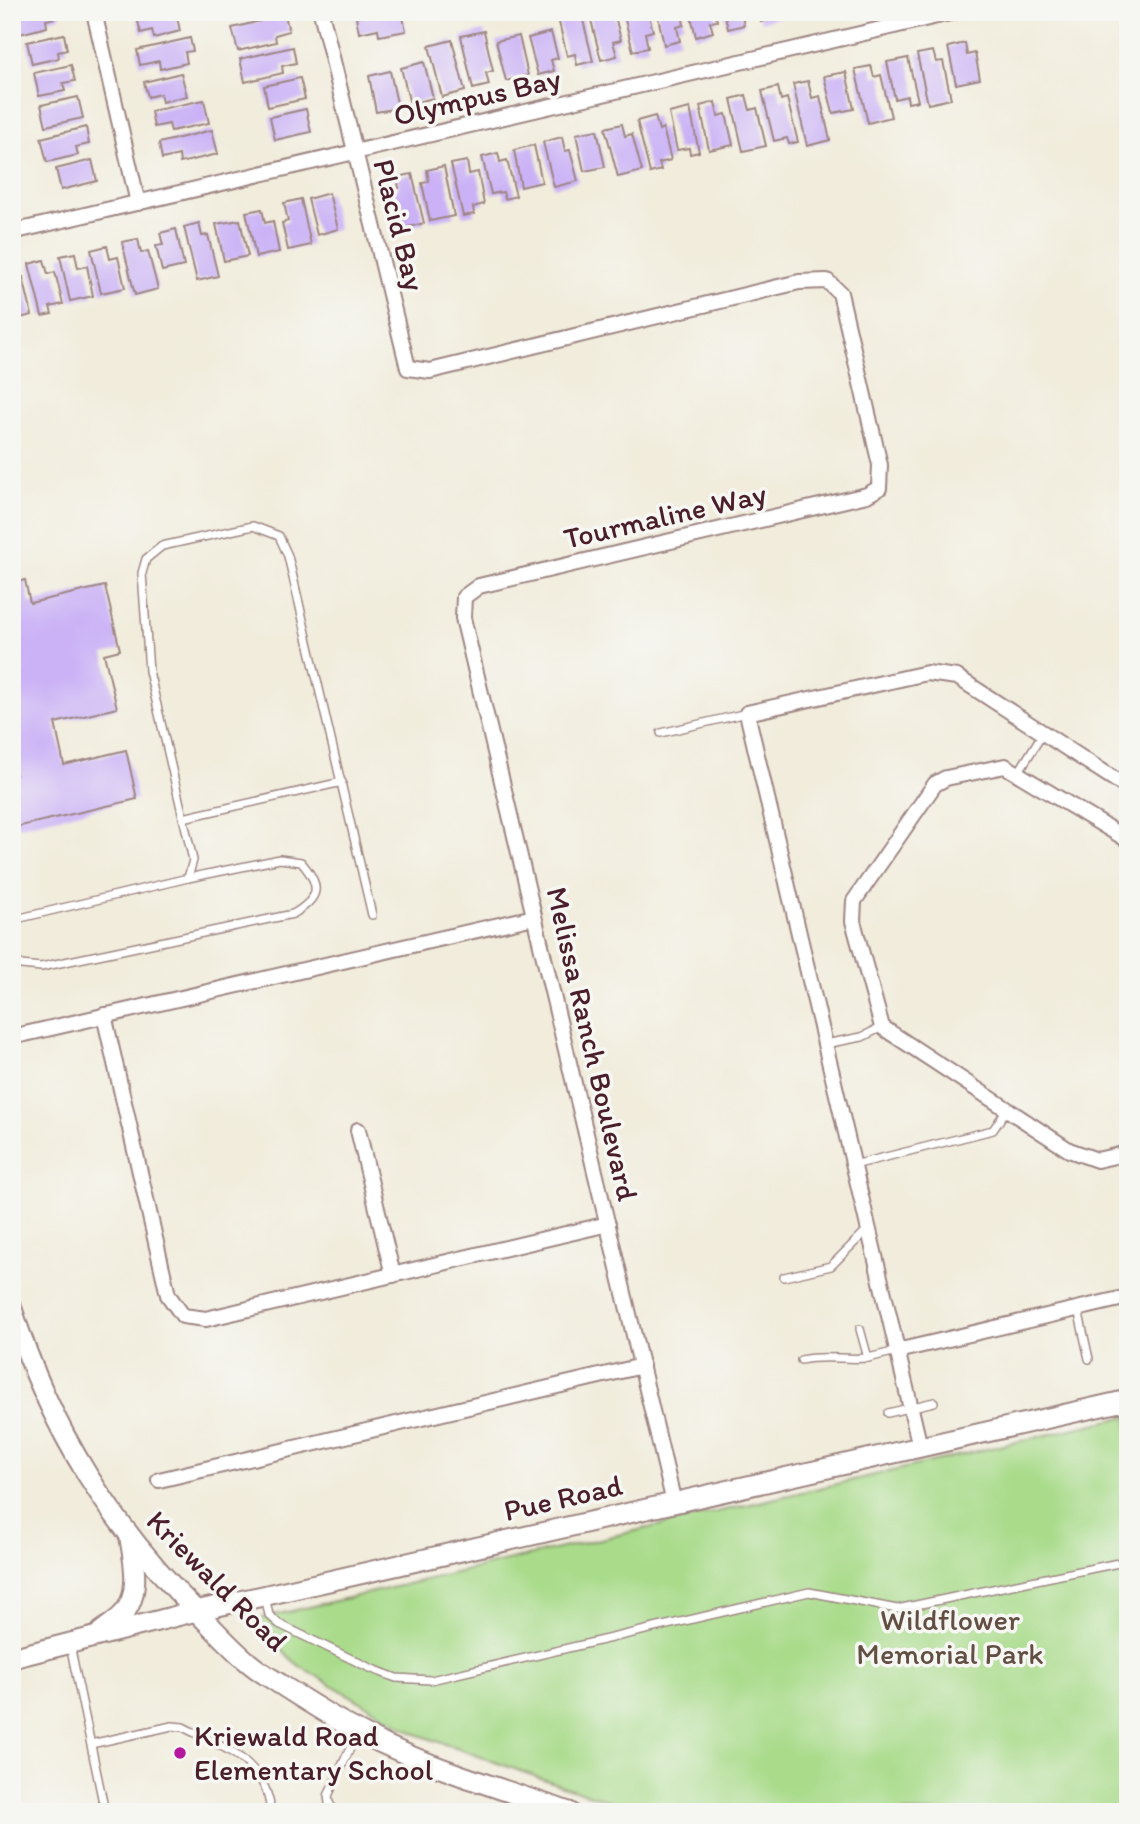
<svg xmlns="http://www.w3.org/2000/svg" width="1140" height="1824" viewBox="0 0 1140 1824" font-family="Itim,sans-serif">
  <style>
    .green { fill: #a9db8a; stroke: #7a7d5a; stroke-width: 2 }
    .building { fill: #cbb2f6 }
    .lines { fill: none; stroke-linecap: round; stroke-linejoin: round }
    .service-casing { stroke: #9e8683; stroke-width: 10 }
    .minor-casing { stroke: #9e8683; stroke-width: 18 }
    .tertiary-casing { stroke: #9e8683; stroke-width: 23 }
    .service { stroke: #fff; stroke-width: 7 }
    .minor { stroke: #fff; stroke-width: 14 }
    .tertiary { stroke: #fff; stroke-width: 19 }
    .poi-dot { fill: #b5179e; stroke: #f6f6f2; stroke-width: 2.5 }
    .labels { text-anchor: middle; stroke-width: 7; stroke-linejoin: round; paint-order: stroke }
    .street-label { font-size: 30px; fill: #4a1f2b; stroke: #f6f6f2 }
    .park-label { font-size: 30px; fill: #624e43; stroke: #f6f6f2 }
    .poi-label { font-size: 30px; fill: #4a1f2b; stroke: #f6f6f2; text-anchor: start }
  </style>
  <rect width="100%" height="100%" fill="#f6f6f2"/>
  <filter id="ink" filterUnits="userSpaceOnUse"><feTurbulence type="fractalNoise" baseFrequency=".0143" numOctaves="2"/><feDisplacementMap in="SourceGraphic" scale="14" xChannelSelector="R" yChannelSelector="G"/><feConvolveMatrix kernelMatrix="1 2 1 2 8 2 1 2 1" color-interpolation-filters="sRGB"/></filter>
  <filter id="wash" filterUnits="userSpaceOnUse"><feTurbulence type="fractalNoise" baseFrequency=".00686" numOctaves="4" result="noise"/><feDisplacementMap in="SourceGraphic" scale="28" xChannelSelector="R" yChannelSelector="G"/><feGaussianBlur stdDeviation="1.57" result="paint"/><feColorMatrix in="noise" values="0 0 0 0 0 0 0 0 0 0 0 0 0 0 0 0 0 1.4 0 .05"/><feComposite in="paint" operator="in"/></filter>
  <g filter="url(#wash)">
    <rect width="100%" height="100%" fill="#f1ecdb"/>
    <path class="green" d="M1128,1416V1812H647L565,1787L414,1733L298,1665L249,1621Z"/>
    <g id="blocks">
      <g class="building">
        <path d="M12,12H59L60,17L46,20L47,27L12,36Z"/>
        <path d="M158,12H176L180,31L154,38L152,30L141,33L137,18Z"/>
        <path d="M233,12H258L259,13L234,19Z"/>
        <path d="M380,12H402L406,31L379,36L378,29L359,33L356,17Z"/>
        <path d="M581,12L593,61L577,65L575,54L567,56L558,18Z"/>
        <path d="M589,12H614L621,40L613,42L617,56L601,60Z"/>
        <path d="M623,12H648L653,31L645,33L648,48L633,51Z"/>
        <path d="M657,12H682L684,25L677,27L680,41L664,45Z"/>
        <path d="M690,12H715L717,21L710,22L713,32L696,37Z"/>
        <path d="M724,12H741L744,25L728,29Z"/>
        <path d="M758,12H781L782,16L761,22Z"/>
        <path d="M285,15L289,31L275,35L276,42L238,51L232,28Z"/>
        <path d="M484,31L493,71L486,73L489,85L473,89L461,36Z"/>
        <path d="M551,32L558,58L551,60L554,71L538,75L528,38Z"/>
        <path d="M64,34L67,50L58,52L59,58L32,64L27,42Z"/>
        <path d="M519,36L528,75L506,81L496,41Z"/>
        <path d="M190,38L193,51L185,52L187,63L160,69L159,61L140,65L137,50Z"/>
        <path d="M452,40L465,91L442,97L429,46Z"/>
        <path d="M965,43L967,55L975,53L980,79L956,84L948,47Z"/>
        <path d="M293,47L296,63L282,66L283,73L245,82L240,59Z"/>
        <path d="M933,51L936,62L943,61L951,99L928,104L917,54Z"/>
        <path d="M908,58L918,101L908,103L907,96L895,99L887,62Z"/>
        <path d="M424,62L433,98L410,104L401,68Z"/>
        <path d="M71,65L75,81L63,83L65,91L39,96L34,73Z"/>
        <path d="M871,66L874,77L881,75L891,117L868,123L855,69Z"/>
        <path d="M390,71L398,108L376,112L369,76Z"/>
        <path d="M846,72L854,109L833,113L824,76Z"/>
        <path d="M181,73L187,96L162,102L160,94L148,97L144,82Z"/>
        <path d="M300,78L305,99L268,107L264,86Z"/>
        <path d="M808,81L812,98L820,96L830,140L807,146L793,84Z"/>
        <path d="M778,87L781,100L787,98L798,142L789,144L787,138L774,141L762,91Z"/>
        <path d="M746,95L750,110L757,108L766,146L743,151L731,99Z"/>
        <path d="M78,97L83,118L46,126L41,105Z"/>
        <path d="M204,100L209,123L171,131L169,124L154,127L151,111Z"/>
        <path d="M715,102L718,116L726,114L733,145L709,150L700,106Z"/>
        <path d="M690,108L699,152L690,154L689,148L677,150L669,113Z"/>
        <path d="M306,109L311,132L275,140L270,117Z"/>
        <path d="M655,116L659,130L663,128L671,160L659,163L661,170L650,173L637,121Z"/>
        <path d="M622,124L625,136L632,134L642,171L618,177L605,128Z"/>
        <path d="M86,127L89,144L76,147L78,155L47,162L41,138Z"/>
        <path d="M212,130L218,154L180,163L179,155L162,159L159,143Z"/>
        <path d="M597,130L605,167L584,171L576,134Z"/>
        <path d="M562,137L565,151L570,150L578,181L554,187L543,142Z"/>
        <path d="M534,145L542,182L521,187L514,150Z"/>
        <path d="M498,153L500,162L507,160L516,196L505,199L503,192L491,194L482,157Z"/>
        <path d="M92,160L97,181L61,190L56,169Z"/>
        <path d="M467,161L469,174L478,172L484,204L473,207L474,214L463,216L451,164Z"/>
        <path d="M444,166L454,216L430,221L422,183L429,182L427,170Z"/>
        <path d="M412,174L424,223L401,229L391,190L399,188L397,177Z"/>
        <path d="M329,193L338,229L317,235L308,199Z"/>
        <path d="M301,199L311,245L288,250L282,223L288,221L284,203Z"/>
        <path d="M262,209L265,223L273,221L279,252L256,257L246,212Z"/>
        <path d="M240,220L248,256L224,261L216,224Z"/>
        <path d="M199,223L202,236L208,235L218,276L197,281L184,227Z"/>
        <path d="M176,229L184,266L162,271L156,246L163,245L160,233Z"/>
        <path d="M138,239L141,253L148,251L158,289L135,295L122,242Z"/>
        <path d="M107,246L110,259L118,257L125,288L101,293L91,250Z"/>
        <path d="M75,253L78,268L87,266L93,296L70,301L60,256Z"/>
        <path d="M44,260L48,274L55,272L63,304L50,307L52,314L42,316L29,264Z"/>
        <path d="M12,267L16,279L23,277L32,315L12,320Z"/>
        <path d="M25,580L30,603L105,586L120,650L104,654L117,708L55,723L64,765L126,750L137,799L12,828V776L16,775L12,760V583Z"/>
      </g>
    </g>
  </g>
  <g filter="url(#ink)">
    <use href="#blocks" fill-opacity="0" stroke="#9e8683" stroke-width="2"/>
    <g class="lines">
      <g class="service-casing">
        <g id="service">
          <path d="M661,733L747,713"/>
          <path d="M1018,773L1043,733"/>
          <path d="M183,818L342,782"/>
          <path d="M12,920L188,878L193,860L149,671L142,573L146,559L162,546L253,526L279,536L288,556L372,915"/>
          <path d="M12,956L21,965L41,967L293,914C320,898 322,886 301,862L280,859L188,878"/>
          <path d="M825,1044L862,1037L882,1027"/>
          <path d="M854,1165L993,1130L1007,1109"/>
          <path d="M784,1277L831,1266L868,1229"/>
          <path d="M1078,1309L1089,1359"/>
          <path d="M860,1329L868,1358L897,1351"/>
          <path d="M801,1360C822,1355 846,1360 868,1358"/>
          <path d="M888,1413L934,1402"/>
          <path d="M265,1596L269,1615L279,1624L370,1668L396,1678L431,1680L809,1592L897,1609L1128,1561"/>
          <path d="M70,1645L105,1812"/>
          <path d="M91,1744L172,1726L183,1727C223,1748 266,1760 271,1812"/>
          <path d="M335,1812L329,1803L328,1796L358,1731"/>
        </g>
      </g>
      <g class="minor-casing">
        <g id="minor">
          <path d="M94,12L138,203"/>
          <path d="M321,12L408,368L430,371L799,282L827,281L840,293L880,465L879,488L867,495L479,586L464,597L463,618L674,1503"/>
          <path d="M12,232L954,12"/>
          <path d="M1128,840L1005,766L946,778L935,784L854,901L853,921L882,1027L1069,1150L1097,1160L1128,1153"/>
          <path d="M104,1015L168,1295L183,1316L206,1319L608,1224"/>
          <path d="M12,1037L534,917"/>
          <path d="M358,1130L393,1275"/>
          <path d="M897,1351L1128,1297"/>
          <path d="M920,1447L747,713L927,673L957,677L1128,788"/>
          <path d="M159,1480L642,1366"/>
        </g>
      </g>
      <g class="tertiary-casing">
        <g id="tertiary">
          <path d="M12,1309C51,1432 111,1526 202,1617C217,1632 232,1649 248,1662C258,1671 271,1678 283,1686C314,1706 346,1726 379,1742C440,1771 505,1790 569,1812"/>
          <path d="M101,1632C108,1626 117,1621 123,1614C141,1594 134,1562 130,1539"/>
          <path d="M12,1658L196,1611L1128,1400"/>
        </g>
      </g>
      <use href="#service" class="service"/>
      <use href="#minor" class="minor"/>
      <use href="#tertiary" class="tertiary"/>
    </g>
  </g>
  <circle class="poi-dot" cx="180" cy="1753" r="7"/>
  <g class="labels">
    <g class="street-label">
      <text transform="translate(477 97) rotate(-13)" y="10">Olympus Bay</text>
      <text transform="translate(399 225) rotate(76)" y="10">Placid Bay</text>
      <text transform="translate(665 516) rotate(-13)" y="10">Tourmaline Way</text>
      <text transform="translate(592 1044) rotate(77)" y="10">Melissa Ranch Boulevard</text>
      <text transform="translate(563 1498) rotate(-13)" y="10">Pue Road</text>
      <text transform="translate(217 1581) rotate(45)" y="10">Kriewald Road</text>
    </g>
    <g class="park-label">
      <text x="950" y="1630">Wildflower<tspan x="950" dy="34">Memorial Park</tspan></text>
    </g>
    <g class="poi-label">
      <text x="194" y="1746">Kriewald Road<tspan x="194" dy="34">Elementary School</tspan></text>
    </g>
  </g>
  <rect width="1140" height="1824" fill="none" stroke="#f6f6f2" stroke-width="42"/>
</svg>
